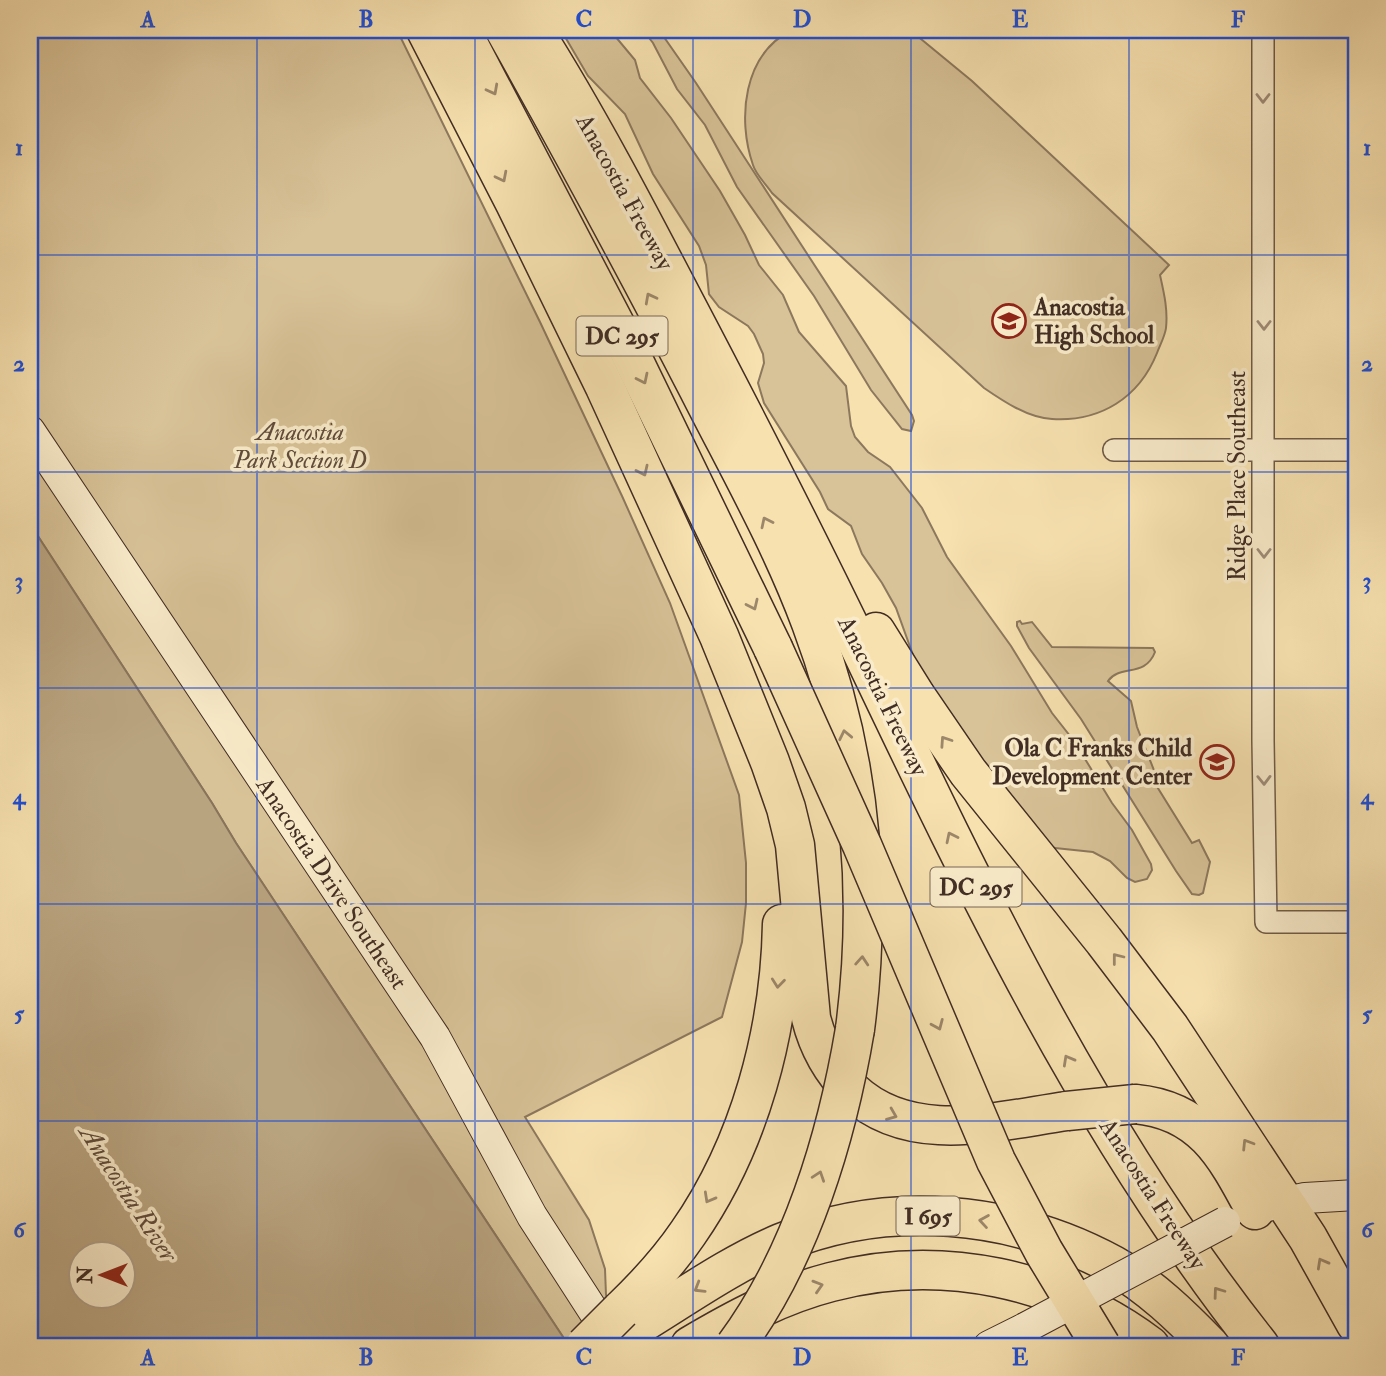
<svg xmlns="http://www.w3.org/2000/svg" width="1386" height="1376" viewBox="0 0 1386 1376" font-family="'IM FELL Double Pica',serif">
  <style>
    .green { fill: #d8c297; stroke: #8c785e; stroke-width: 2 }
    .water { fill: #b9a480; stroke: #89745b; stroke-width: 2; fill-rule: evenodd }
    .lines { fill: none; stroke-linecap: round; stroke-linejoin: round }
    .street-casing { stroke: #6e5a47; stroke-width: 24 }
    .secondary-casing { stroke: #412d24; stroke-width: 32 }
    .highway-casing { stroke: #412d24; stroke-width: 41 }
    .street { stroke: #faeccb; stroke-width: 21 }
    .secondary { stroke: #faeccb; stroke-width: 30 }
    .highway { stroke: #f7e1af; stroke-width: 38 }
    .secondary-bridge-casing { stroke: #412d24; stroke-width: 32; stroke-linecap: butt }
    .highway-bridge-casing { stroke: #412d24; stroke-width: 41; stroke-linecap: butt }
    .secondary-bridge { stroke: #faeccb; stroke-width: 30 }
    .highway-bridge { stroke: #f7e1af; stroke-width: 38 }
    .oneway { stroke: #9c876a }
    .oneway2 { stroke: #9e8c78 }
    .grid { fill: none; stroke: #1d4ed8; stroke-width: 2; stroke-opacity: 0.55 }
    .labels { text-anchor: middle; stroke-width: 7; stroke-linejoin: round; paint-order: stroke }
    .shield { fill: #faeccb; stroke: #786656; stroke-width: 2 }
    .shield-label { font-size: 23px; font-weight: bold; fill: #412d24 }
    .street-label { font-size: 24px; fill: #412d24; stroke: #faeccb }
    .poi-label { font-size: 24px; font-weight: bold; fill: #412d24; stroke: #faeccb; text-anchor: start }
    .park-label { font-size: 24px; font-style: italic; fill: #5f4b3b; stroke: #faeccb }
    .water-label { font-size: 26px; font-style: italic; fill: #5f4b3b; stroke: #faeccb }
    .neatline { fill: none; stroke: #1d4ed8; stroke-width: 2.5 }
    .grid-label { font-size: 23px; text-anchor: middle; font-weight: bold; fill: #1d4ed8 }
  </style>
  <rect width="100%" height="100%" fill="#f7e1af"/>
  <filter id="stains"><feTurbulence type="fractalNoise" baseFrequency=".00286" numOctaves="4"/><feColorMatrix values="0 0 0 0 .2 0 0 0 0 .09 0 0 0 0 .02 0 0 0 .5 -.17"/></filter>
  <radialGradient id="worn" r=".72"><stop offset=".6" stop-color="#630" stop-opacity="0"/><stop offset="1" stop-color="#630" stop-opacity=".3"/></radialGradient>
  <g class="green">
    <path d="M30,30H397L540,322L622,496L670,603L739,795L746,863V903L742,942L722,1017L525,1117L589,1220L605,1269L606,1295L642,1346H569L236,843L212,803L30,524Z"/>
    <path d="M561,30H610L635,60L640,78L671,118L720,191L745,235L759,265L783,295L799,332L846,386L851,426L855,437L868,452L890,467L922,508L947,557L1011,646L1052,713L1074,741L1112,803L1132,830L1151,864L1152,870L1147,879L1135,882L1127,878L1110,861L1093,852L1055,848L1046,843L1021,818L917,666L896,608L882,583L862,554L851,526L828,509L820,492L764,403L758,383L764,363L763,354L754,334L748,326L719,307L709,294L706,265L699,246L653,174L625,114L588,76Z"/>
    <path d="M643,30H659L696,83L912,415L914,421L911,431L902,429L871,390L814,296L737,187L705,125L677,89L653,43Z"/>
    <path d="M792,30H910L972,81L1169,265L1160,275C1164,293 1168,310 1166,328C1165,336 1160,345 1157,353C1139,398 1100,422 1052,419C1028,418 1003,401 984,388L772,193C766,184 756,175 753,165C737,119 743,54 792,30Z"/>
    <path d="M1020,621L1022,624L1032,622L1052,647L1153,648L1155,652C1145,678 1120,664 1108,681L1131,701L1137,727L1157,778L1156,785L1192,843L1199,840L1210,862L1203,893L1199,895L1192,894L1176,871L1081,719L1029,648L1017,626V622Z"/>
  </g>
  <path class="water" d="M30,524L212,803L236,843L569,1346H30ZM80,1254H122V1296H80Z"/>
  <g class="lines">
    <g class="street-casing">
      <g id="street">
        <path d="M1263,30V741L1266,922H1356"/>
        <path d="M1114,450H1356"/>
      </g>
    </g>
    <g class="secondary-casing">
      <g id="secondary">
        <path d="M30,431L435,1037L532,1216L616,1346"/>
        <path d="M1267,1206L1305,1198L1356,1195"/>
        <path d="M989,1346L1025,1328"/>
      </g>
    </g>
    <g class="highway-casing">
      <g id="highway">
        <path d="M426,30L515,203L605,387L719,636L770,762L786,808L795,845L811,1018C818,1046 831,1070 852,1091C911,1146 996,1121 1067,1111"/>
        <path d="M461,30L629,351L773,648"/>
        <path d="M505,30C571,148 636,268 698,388C737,465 781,542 811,623C860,753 873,891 855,1029"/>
        <path d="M533,30C588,117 636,209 684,301C745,417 805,534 862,652C977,893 1093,1136 1260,1346"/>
        <path d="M876,632L916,696L968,772L1104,941L1170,1028L1308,1238L1356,1324"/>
        <path d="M1135,1104C1203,1110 1226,1156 1255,1210"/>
        <path d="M621,1310C646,1286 669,1261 688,1233C750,1144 780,1031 782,924"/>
        <path d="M634,1328C682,1299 729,1265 781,1243C888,1199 1012,1210 1113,1265C1150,1286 1181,1316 1210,1346"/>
        <path d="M690,1346C734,1320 780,1295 831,1282C940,1253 1060,1278 1150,1346"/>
      </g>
    </g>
    <use href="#street" class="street"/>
    <use href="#secondary" class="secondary"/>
    <use href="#highway" class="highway"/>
    <g class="secondary-bridge-casing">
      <path id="secondary-bridge" d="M1025,1328L1225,1222"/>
    </g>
    <g class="highway-bridge-casing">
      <g id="highway-bridge">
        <path d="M773,648L862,845L996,1161L1044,1252L1101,1346"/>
        <path d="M1067,1111L1135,1104"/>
        <path d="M585,1346L621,1310"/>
        <path d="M735,1346C801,1257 837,1137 855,1029"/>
      </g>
    </g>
    <use href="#secondary-bridge" class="secondary-bridge"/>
    <use href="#highway-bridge" class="highway-bridge"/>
  </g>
  <defs><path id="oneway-chevron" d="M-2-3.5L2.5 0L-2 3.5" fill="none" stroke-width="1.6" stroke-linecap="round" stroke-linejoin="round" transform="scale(1.75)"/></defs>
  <g class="oneway">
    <use href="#oneway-chevron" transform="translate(493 90) rotate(62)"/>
    <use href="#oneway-chevron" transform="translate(502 177) rotate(63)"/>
    <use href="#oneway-chevron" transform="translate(650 298) rotate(-118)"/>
    <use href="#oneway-chevron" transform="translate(643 379) rotate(64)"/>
    <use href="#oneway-chevron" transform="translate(643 471) rotate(65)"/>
    <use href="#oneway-chevron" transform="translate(766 522) rotate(-116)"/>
    <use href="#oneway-chevron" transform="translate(753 605) rotate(65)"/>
    <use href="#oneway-chevron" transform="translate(845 735) rotate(-102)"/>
    <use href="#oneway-chevron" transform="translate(945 741) rotate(-124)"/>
    <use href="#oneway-chevron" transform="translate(951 837) rotate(-116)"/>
    <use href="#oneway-chevron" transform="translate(1117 958) rotate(-128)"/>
    <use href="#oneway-chevron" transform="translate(862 961) rotate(-86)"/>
    <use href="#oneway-chevron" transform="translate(778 983) rotate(96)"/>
    <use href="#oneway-chevron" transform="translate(938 1025) rotate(67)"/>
    <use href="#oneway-chevron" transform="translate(1068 1060) rotate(-119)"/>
    <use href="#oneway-chevron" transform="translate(892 1115) rotate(22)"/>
    <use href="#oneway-chevron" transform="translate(1247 1144) rotate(-122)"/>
    <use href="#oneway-chevron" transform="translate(819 1176) rotate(-71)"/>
    <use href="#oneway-chevron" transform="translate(709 1198) rotate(119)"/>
    <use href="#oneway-chevron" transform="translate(984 1221) rotate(-171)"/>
    <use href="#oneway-chevron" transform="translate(1322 1263) rotate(-119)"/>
    <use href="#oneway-chevron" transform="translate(818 1286) rotate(-17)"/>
    <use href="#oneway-chevron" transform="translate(699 1288) rotate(149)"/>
    <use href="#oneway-chevron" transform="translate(1218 1292) rotate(-126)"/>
  </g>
  <g class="oneway2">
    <use href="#oneway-chevron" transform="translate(1263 98) rotate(90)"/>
    <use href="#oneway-chevron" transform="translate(1264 325) rotate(90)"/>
    <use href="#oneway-chevron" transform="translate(1264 553) rotate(90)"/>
    <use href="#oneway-chevron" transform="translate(1264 780) rotate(89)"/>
  </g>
  <path class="grid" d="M257,30V1346M475,30V1346M693,30V1346M911,30V1346M1129,30V1346M30,255H1356M30,472H1356M30,688H1356M30,904H1356M30,1121H1356"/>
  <defs>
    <g id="school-ring" transform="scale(1.75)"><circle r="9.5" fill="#faeccb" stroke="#8f2418" stroke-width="1.5"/><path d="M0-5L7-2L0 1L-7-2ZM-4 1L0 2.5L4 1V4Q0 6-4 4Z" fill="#8f2418"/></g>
  </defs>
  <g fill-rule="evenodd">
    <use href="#school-ring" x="1009" y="321"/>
    <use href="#school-ring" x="1217" y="762"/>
  </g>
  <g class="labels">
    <g class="shield">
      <rect x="576.5" y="316.5" width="91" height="39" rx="5"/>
      <rect x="930.5" y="867.5" width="91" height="39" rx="5"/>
      <rect x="896.5" y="1196.5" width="63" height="39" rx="5"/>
    </g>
    <g class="shield-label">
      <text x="622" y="344">DC 295</text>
      <text x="976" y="895">DC 295</text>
      <text x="928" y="1224">I 695</text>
    </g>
    <g class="street-label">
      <text transform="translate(625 192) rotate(61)" y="8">Anacostia Freeway</text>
      <text transform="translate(1237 476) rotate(-90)" y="8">Ridge Place Southeast</text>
      <text transform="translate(883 696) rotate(64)" y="8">Anacostia Freeway</text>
      <text transform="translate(332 883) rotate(56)" y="8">Anacostia Drive Southeast</text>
      <text transform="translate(1153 1194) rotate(57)" y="8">Anacostia Freeway</text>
    </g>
    <g class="poi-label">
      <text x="1034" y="315">Anacostia<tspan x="1034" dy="28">High School</tspan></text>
      <text x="1192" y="756" text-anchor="end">Ola C Franks Child<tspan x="1192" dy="28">Development Center</tspan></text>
    </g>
    <g class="park-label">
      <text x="300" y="440">Anacostia<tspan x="300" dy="28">Park Section D</tspan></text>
    </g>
    <g class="water-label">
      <text transform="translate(129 1193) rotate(57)" y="9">Anacostia River</text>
    </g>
  </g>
  <rect width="1386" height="1376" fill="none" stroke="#f7e1af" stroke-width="77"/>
  <g transform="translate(102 1275) rotate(270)"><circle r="33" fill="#faeccb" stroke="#b0a088" stroke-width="2"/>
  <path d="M0-5L12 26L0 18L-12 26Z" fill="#8f2418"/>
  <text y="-10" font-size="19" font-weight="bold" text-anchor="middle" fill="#412d24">N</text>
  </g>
  <rect x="38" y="38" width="1310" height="1300" class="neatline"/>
  <g class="grid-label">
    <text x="148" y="27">A</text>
    <text x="366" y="27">B</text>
    <text x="584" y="27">C</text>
    <text x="802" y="27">D</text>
    <text x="1020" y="27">E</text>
    <text x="1238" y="27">F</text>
    <text x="19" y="155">1</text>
    <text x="1367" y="155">1</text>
    <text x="19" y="371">2</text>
    <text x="1367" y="371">2</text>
    <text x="19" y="588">3</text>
    <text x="1367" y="588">3</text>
    <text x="19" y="804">4</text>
    <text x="1367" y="804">4</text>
    <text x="19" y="1021">5</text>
    <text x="1367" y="1021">5</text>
    <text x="19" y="1237">6</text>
    <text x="1367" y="1237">6</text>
    <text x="148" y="1365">A</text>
    <text x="366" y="1365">B</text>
    <text x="584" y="1365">C</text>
    <text x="802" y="1365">D</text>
    <text x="1020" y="1365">E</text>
    <text x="1238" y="1365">F</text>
  </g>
  <rect width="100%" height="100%" filter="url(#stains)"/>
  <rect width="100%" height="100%" fill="url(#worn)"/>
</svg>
